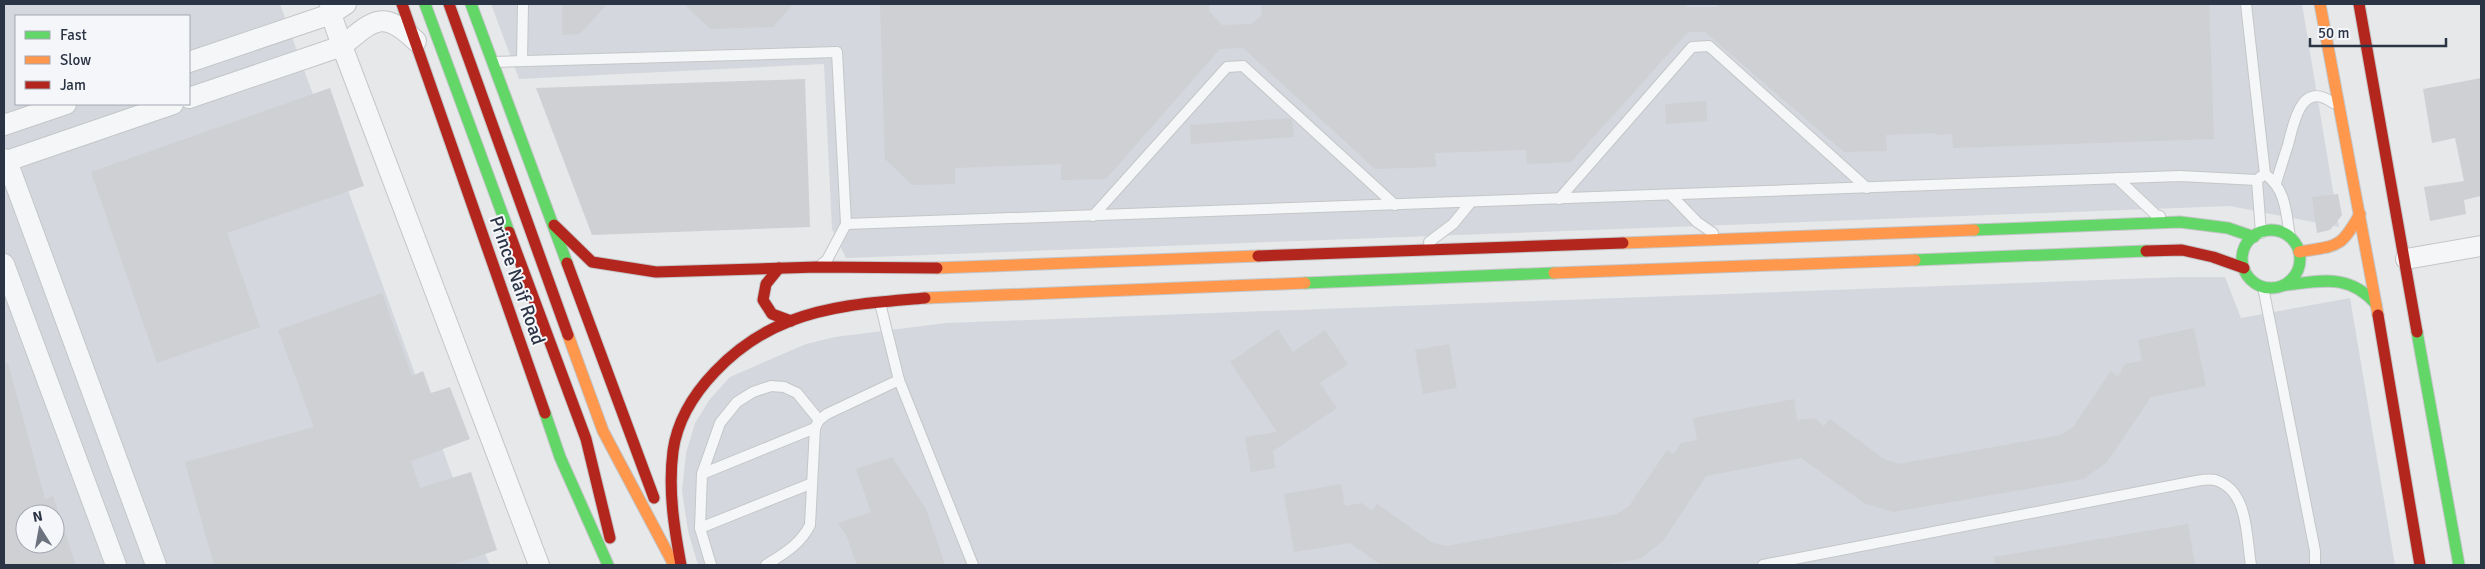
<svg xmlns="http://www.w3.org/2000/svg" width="2485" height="569" viewBox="0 0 2485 569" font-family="Signika,sans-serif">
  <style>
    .built { fill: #d4d7dd; fill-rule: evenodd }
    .building { fill: #ced0d3; fill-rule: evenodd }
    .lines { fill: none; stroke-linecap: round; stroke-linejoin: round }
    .lane-casing { stroke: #c4c6c8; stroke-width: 12 }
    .street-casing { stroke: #c4c6c8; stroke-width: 22 }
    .fast-casing { stroke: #c4c6c8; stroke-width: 13 }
    .slow-casing { stroke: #c4c6c8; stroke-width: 13 }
    .jam-casing { stroke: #c4c6c8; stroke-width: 13 }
    .lane { stroke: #f5f6f7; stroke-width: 10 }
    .street { stroke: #f5f6f7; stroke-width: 20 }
    .fast { stroke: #63d668; stroke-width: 11 }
    .slow { stroke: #ff974d; stroke-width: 11 }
    .jam { stroke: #b3261e; stroke-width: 11 }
    .labels { text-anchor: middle; stroke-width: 4; stroke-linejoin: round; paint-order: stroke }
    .street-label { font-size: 19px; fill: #2b3445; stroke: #f4f6f9 }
  </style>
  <rect width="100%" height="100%" fill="#e6e8ea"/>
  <g class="built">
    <path d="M4,4H280L460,497L490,565H4ZM16,16H189V104H16ZM25,514H55V544H25Z"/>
    <path d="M491,4H2302L2339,227L2230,206L846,258L832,229L824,64L519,79Z"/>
    <path d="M2179,277H2225L2241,318L2350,298L2395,565H698L688,531L682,491L686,453L695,423L710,399L730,377L806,344L835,337L946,323Z"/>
  </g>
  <g class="building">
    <path d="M562,4H607L580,34L562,35Z"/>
    <path d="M684,4H793L773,27L710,29Z"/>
    <path d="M880,4H1209V11L1222,25L1251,24L1262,15L1261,4H1684L1688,7H1716L1720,4H2209L2214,139L1953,148L1952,134L1936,135V133L1886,135L1887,151L1844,152L1705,32H1688L1571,162L1527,164L1526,150L1435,153L1436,167L1375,169L1243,48L1220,49L1106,179L1061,180V164L955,168V184L912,185L885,159Z"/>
    <path d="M2481,78V196L2464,200L2466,214L2430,221L2424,187L2464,181L2455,138L2432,143L2423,89Z"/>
    <path d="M805,79L810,227L592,235L536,88Z"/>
    <path d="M330,88L364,186L227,233L260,327L157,363L91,172Z"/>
    <path d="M1706,101L1707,121L1666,124L1665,104Z"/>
    <path d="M1290,118L1292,120L1294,137L1191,144L1190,125Z"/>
    <path d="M2338,194L2342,215L2330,230L2317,233L2312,197Z"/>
    <path d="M382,293L412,376L423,371L431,393L450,387L470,439L411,461L420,488L471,472L497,550L452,565H214L185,462L314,427L278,330Z"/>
    <path d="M2194,328L2206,386L2151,397L2107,462L2084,479L1893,512L1864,503L1801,458L1706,476L1663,541L1640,559L1602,565H1381L1350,543L1294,552L1284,494L1341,484L1345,506L1362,503L1372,511L1377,504L1433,543L1447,546L1617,514L1629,506L1667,450L1674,454L1681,443L1697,440L1693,418L1794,399L1797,420L1814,418L1824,426L1830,419L1884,459L1899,464L2061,435L2073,427L2111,371L2118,376L2125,364L2142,361L2138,340Z"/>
    <path d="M1278,329L1293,352L1325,330L1348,364L1320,383L1337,408L1273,451L1275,468L1251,472L1245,437L1277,432L1230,362Z"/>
    <path d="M1449,344L1457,388L1423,394L1415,350Z"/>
    <path d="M8,363L45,499L53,496L76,565H4V364ZM25,514H55V544H25Z"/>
    <path d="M892,457L926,509L945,565H857L847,537L838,523L871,512L856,469Z"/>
    <path d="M2188,524L2195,565H1995L1994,557Z"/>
  </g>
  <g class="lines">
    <g class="lane-casing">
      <g id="lane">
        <path d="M2246,4L2265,174C2286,189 2286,212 2290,237"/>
        <path d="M522,61L523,4"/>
        <path d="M494,62L837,52L846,224L827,260L822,264"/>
        <path d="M2117,178L2156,215L2160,216"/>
        <path d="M2276,183C2280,170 2284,157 2288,145C2294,122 2301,80 2333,103"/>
        <path d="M1671,195L1697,222L1713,233"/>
        <path d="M1559,199L1692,47L1709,46L1867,188"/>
        <path d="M1093,216L1227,67L1243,66L1395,205"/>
        <path d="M846,224L2180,176L2257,180"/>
        <path d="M2261,233L2257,180L2262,176"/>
        <path d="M1429,242L1453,224L1471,202"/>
        <path d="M2263,287L2315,551V565"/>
        <path d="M880,303L899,380L973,565"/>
        <path d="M702,474L815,428"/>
        <path d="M700,528L810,484"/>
        <path d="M711,565L700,528L702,474L720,423L737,402L753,392L771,386L784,387L797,393L819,420"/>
        <path d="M766,565C783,554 800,545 810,525L815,428L819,420L827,414L899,380"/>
        <path d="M1763,565L2196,481C2202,480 2210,479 2215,480C2249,490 2246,537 2251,565"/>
      </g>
    </g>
    <g class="street-casing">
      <g id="street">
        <path d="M330,4L331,14L342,46L539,565"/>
        <path d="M189,62L331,14L346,4"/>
        <path d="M189,98L342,46C373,21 382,8 416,41"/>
        <path d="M4,125L66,104"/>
        <path d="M4,159L7,161L156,565"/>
        <path d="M4,162L173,104"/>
        <path d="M2406,259L2481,246"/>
        <path d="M4,264L116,565"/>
      </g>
    </g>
    <g class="fast-casing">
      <g id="fast">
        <path d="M425,4L509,232"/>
        <path d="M471,4L567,263"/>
        <path d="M1974,230L2180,222L2228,228L2254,237"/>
        <circle cx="2271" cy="259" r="29"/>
        <path d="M1915,260L2146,251"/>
        <path d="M1305,283L1554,273"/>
        <path d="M2285,285C2322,281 2349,273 2376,304"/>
        <path d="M2417,332L2459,565"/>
        <path d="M545,413L560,457L608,565"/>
      </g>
    </g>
    <g class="slow-casing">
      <g id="slow">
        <path d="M2320,4L2378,315"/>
        <path d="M1623,243L1974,230"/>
        <path d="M2299,252C2337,245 2340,250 2360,214"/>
        <path d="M937,268L1258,256"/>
        <path d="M1554,273L1915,260"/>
        <path d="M925,298L1305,283"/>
        <path d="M568,335L603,431L674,565"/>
      </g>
    </g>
    <g class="jam-casing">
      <g id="jam">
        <path d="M402,4L545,413"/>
        <path d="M449,4L568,335"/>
        <path d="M2359,4L2417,332"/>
        <path d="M554,225L592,262L656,272L817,267L937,268"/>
        <path d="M509,232L586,439L610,538"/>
        <path d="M2146,251L2182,250L2213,257L2244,268"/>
        <path d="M1258,256L1623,243"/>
        <path d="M567,263L654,498"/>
        <path d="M779,268L766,284L763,300L772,314L791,321"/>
        <path d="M2378,315L2420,565"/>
        <path d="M681,565C674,527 668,490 673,451C681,393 738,341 790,321C833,304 881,302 925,298"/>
      </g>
    </g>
    <use href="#lane" class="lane"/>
    <use href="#street" class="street"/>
    <use href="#fast" class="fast"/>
    <use href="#slow" class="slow"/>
    <use href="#jam" class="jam"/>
  </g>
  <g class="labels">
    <g class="street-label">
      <text transform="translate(518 280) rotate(71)" y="7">Prince Naif Road</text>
    </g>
  </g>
  <rect width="2485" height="569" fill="none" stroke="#2b3445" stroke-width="10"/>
  <rect x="15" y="15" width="175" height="90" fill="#f4f6f9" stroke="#a4a8b1"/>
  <rect x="25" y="31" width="25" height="8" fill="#63d668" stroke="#a4a8b1"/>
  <text x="60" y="40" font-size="15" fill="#2b3445">Fast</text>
  <rect x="25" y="56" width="25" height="8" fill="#ff974d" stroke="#a4a8b1"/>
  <text x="60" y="65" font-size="15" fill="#2b3445">Slow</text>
  <rect x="25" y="81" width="25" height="8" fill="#b3261e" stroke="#a4a8b1"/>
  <text x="60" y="90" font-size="15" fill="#2b3445">Jam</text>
  <g transform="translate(40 529) rotate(349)"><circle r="24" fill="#f4f6f9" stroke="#a4a8b1"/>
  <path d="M0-4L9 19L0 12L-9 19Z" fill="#6c737f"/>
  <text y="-8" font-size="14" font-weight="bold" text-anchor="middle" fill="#2b3445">N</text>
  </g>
  <path d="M2310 38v8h136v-8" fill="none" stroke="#2b3445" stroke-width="2.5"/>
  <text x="2318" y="38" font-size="15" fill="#2b3445" stroke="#f4f6f9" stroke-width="4" paint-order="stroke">50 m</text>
</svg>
